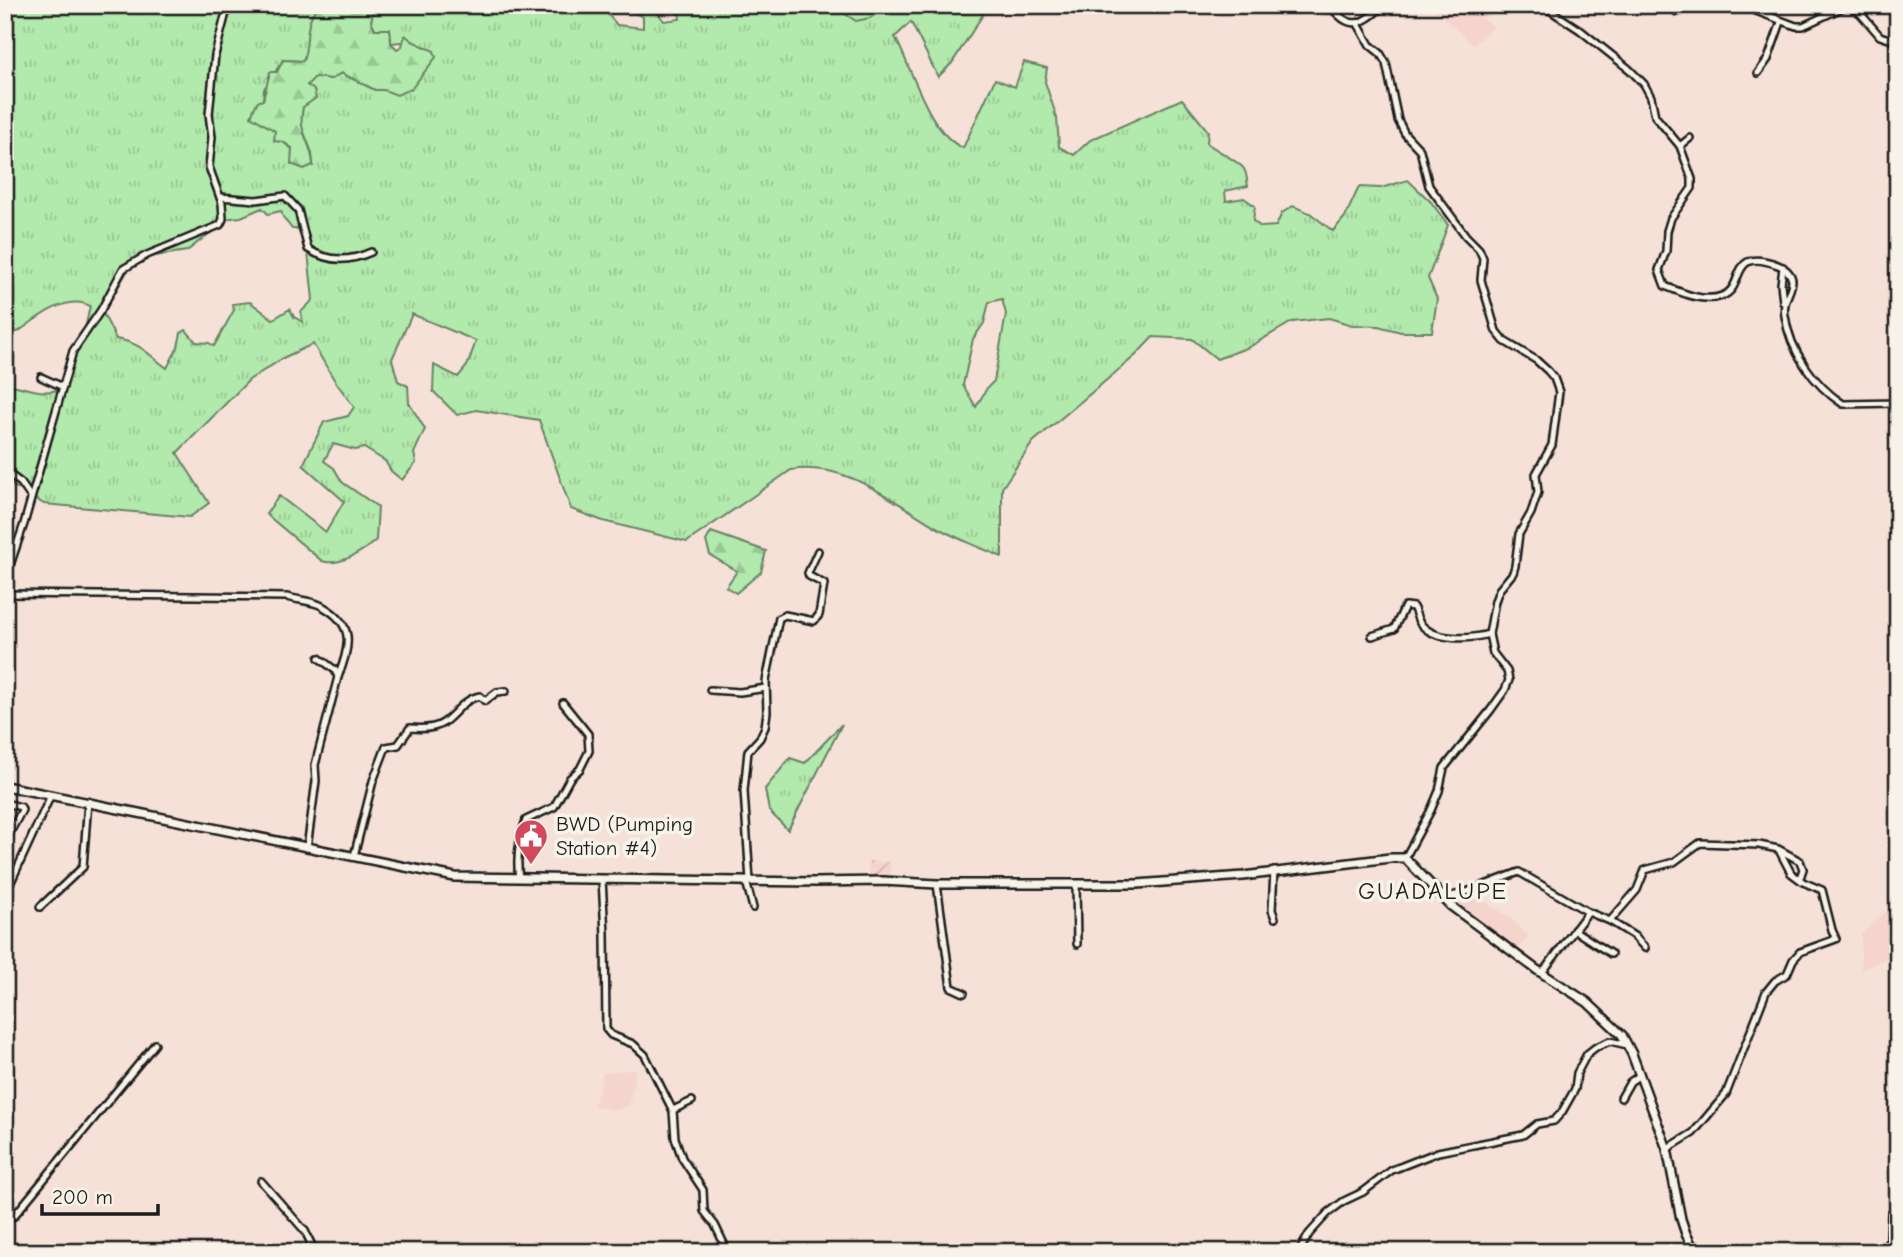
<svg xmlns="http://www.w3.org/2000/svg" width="1903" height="1257" viewBox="0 0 1903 1257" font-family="'Comic Neue',sans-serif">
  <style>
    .built { fill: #f5d4cd }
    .industrial { fill: url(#industrial-furrows) }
    .grass { fill: url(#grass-tufts); stroke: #678264; stroke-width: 2; fill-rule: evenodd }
    .forest { fill: url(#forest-firs); stroke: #678264; stroke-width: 2 }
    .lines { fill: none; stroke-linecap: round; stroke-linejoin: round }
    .minor-casing { stroke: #1c1c1c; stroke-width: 10 }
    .major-casing { stroke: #1c1c1c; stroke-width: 12 }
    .highway-casing { stroke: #1c1c1c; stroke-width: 13 }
    .minor { stroke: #f7f3e8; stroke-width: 5 }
    .major { stroke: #f7f3e8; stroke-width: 7 }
    .highway { stroke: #f7f3e8; stroke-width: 8 }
    .labels { text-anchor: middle; stroke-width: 7; stroke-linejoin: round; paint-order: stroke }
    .poi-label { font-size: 21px; fill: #1c1c1c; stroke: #f7f3e8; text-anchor: start }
    .quarter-label { font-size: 24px; letter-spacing: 2px; fill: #1c1c1c; stroke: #f7f3e8 }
  </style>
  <defs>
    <pattern id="industrial-furrows" width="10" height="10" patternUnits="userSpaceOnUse" patternTransform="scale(1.75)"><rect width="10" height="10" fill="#f5d4cd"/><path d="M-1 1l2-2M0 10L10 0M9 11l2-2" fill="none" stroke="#d1b5af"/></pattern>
    <pattern id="grass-tufts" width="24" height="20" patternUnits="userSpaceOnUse" patternTransform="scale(1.75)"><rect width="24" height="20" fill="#b2e9ac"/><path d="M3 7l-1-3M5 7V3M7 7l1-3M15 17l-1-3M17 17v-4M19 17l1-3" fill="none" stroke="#98c793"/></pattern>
    <pattern id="forest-firs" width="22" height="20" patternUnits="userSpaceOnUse" patternTransform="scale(1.75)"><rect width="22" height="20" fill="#b2e9ac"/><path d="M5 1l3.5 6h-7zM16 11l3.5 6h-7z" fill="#98c793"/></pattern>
  </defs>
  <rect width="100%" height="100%" fill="#f6e1d8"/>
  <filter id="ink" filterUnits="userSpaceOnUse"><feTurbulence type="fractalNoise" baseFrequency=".0143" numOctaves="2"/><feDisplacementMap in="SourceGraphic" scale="14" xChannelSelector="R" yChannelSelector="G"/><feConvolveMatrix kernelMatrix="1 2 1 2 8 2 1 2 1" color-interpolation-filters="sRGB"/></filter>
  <g filter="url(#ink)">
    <g class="built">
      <path d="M1434,5H1464L1494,26L1473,45L1433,8Z"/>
      <path d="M1471,894L1510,917L1528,936L1517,951L1450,901Z"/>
      <path d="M1884,913L1898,914L1895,954L1861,970V935Z"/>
      <path d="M636,1069L629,1106L614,1110L594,1106L603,1073Z"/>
    </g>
    <path class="industrial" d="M869,861L891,862L890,877L868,876Z"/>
    <g class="grass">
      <path d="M5,5H339L303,61L283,60L264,89L263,100L275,131L283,142L313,165L312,153L300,122L307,85L315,76L332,79L341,73L375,90H384L412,41L391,43L390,29H375L371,21L373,5H600L617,25L643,28V17L633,12L632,5H652L664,21L680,19L678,5H838L839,10L878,12L876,5H989L952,63L938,77L911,22L895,37C912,68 929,134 963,148L995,79L1015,87L1024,62L1047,68L1045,82L1057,118L1059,147L1074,155L1090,140L1182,99L1208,131L1207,143C1214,149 1241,163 1244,169C1247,173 1247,182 1248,186L1225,191L1226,201L1244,198L1255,206L1253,221L1261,227L1276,226L1282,213L1293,206L1310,213L1333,231L1345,217L1359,187L1381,188L1408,180L1431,202L1448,225L1428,278L1437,299L1432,332H1401L1378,326L1352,325L1329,318L1292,322L1249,347L1217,359L1192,339L1153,337L1135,356L1033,442L1002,488V557C981,548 958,539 938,528C893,502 847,461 791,470L687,542L603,521L571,509L539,420L476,410L457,415L433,391L434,365L458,377L467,366L476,341L412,314L392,359L398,381L408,386L409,403L425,429L414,453L416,463L402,480L391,471L385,461L364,448L355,450L333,444L324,461L334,468L342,482L378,507L376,540C364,551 339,567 322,561L266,514L279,496L326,532L344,501L303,465L324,422L348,416L354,407L335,381L313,344L285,357L249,380L177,453L209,503L190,517L44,504L5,481V384C23,386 41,395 57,390L62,382L71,349L85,329L90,306C67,293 37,318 18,332L5,331ZM262,208L268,214L281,211L283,217L292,229H302L308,252L313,300L301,312L303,322L294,317L290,309L273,319L250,302L232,304L234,310L214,346L209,343L196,342L186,330L181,333L178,347L167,368C147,354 142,343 116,339L103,313L128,270L149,257L187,251L220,225L223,219L241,217ZM1002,299L1006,314L994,381L987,388L976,407L963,385L973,339L984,323L989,302Z"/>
      <path d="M842,724L788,830L769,811L765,789L790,758L805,763Z"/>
    </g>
    <g class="forest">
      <path d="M319,5H375L371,21L375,29H390L391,43L397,49L402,46L405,35L412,41L434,51L436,57L412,88L397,95L384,90H375L341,73L332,79L315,77L307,85L314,90L316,98L303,107C297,134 312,141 313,165L304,169L291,164L292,148L283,142L274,141L275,131L251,116L257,102L263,100L270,72H277L283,60L303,61C310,42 303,21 319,5Z"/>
      <path d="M838,5H876L879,12L870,18L856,21L839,10Z"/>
      <path d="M711,532L766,551L761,572L736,593L726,587L737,571L710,555L706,541Z"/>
    </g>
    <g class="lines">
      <g class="minor-casing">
        <g id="minor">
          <path d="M1330,5C1350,33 1363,24 1384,5"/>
          <path d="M1542,5L1580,30L1629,69L1644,84L1651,97L1655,116L1680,146L1692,179V188L1671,218L1667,231L1666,251L1659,270L1665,286C1682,293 1704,303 1722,296C1747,288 1727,246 1778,265C1784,267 1791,273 1792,280C1792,293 1782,299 1785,316C1790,351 1814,385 1843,404L1898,403"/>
          <path d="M1666,5L1677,12L1699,5"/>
          <path d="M1740,5L1796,26H1803L1848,5"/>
          <path d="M1848,5L1860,13L1880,36L1898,42"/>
          <path d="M1358,24L1370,45L1380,53L1386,63L1398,120L1405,134L1420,150L1429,186L1466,236L1479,249L1483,258L1481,280L1496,331L1504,341L1536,360L1548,371L1554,378L1559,392L1552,445L1536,474L1538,492L1531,513L1519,534L1515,566L1513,573L1499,590L1495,601L1489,634L1493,653L1507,671L1509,680L1505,690L1490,711L1444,768L1439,791L1431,810L1405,858"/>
          <path d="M1758,73L1768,59L1781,22"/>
          <path d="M1680,146L1690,138"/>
          <path d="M220,197L256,200L285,196L298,210L308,249C328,262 349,262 371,252"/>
          <path d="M1783,302L1781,284L1783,267"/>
          <path d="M41,377L63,387"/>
          <path d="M5,471L21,483L30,496"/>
          <path d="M5,580L24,524L73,351L101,310L123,269L147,255L220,225L223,219L222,203L209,167L212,137L209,114L215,55L228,5"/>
          <path d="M5,594L287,597C297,600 311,601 320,605C355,623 351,645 338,677"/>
          <path d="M1372,636L1394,629L1405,606L1413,607C1416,612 1417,619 1420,623C1434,642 1470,639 1489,634"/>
          <path d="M710,690L740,692L766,688"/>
          <path d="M5,803L21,807L22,810L5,842"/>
          <path d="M307,848L316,781L315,765L338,677L335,670L319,658"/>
          <path d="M354,856L373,781L386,747L398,745L410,728C421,729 434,729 443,723C456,714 463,699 480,696L485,701L497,692L506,691"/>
          <path d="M1274,871L1272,910L1275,918"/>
          <path d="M519,878C516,858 519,839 526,820L554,807L570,778L580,769L589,751L588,734L563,703"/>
          <path d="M602,879L605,934L606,1029L611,1035L633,1044L645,1055L673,1111L675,1138L682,1158L703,1190L704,1211L715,1225L726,1248L731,1252"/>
          <path d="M746,881L753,908"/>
          <path d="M750,881L744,791L748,751L760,738L765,727L767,712L766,681L779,618L785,615L814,621L819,615L824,584L809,576L808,573L818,551"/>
          <path d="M11,882L51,795"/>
          <path d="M937,884L951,987L964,993"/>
          <path d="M1076,884L1077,944"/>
          <path d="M1443,898L1464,893L1519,872L1588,912L1610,921L1637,890L1645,870L1674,862L1700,843L1759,845L1778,849L1800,861L1803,869L1800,878"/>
          <path d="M40,907L83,867L88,801"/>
          <path d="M1610,921L1634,936L1645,948"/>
          <path d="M1574,930L1611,954"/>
          <path d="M1542,973L1588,912"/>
          <path d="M1621,1098L1630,1082L1640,1075"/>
          <path d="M673,1110L692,1101"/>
          <path d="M1667,1149L1693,1133L1726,1094L1766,992L1775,981L1787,974L1793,960L1800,952L1836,939L1832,930L1822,890L1803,882L1791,873L1780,852"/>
          <path d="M261,1181L305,1231L315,1252"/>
          <path d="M5,1215L14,1216L155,1044"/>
          <path d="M1885,1248L1898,1249"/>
          <path d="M1299,1252L1309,1234L1328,1213L1344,1201L1363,1192L1392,1170L1438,1152L1523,1135L1537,1124L1554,1121L1562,1112L1575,1089L1577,1073L1587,1054L1596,1047L1610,1041L1627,1045"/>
          <path d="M1883,1252L1890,1239L1891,1213L1898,1206"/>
        </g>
      </g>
      <g class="major-casing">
        <path id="major" d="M5,786L455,877L815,882L883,881L937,884H1137L1243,876L1390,858H1405L1451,906L1537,970L1587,1002L1622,1035L1632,1054L1667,1149L1681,1219L1686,1234L1695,1252"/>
      </g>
      <g class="highway-casing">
        <path id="highway" d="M5,1244L11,1252"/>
      </g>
      <use href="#minor" class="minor"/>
      <use href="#major" class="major"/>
      <use href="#highway" class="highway"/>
    </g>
  </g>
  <defs>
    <g id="civic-pin" transform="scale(1.75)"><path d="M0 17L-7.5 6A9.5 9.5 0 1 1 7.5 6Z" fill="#d1495b" stroke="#f7f3e8"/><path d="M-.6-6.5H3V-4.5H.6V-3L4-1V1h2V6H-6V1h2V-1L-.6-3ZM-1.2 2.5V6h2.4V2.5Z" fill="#fff"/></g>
  </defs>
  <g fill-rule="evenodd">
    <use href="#civic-pin" x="531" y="836"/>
  </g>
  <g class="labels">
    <g class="poi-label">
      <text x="556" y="831">BWD (Pumping<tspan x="556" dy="24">Station #4)</tspan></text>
    </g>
    <g class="quarter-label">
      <text x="1433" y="899">GUADALUPE</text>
    </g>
  </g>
  <rect width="1903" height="1257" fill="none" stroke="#f7f3e8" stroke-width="28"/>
  <rect x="14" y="14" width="1875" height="1229" fill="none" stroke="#1c1c1c" stroke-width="2.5" filter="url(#ink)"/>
  <path d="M42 1204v10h116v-10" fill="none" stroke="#1c1c1c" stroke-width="3.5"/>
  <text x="52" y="1204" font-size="21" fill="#1c1c1c" stroke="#f7f3e8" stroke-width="5" paint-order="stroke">200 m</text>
</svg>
